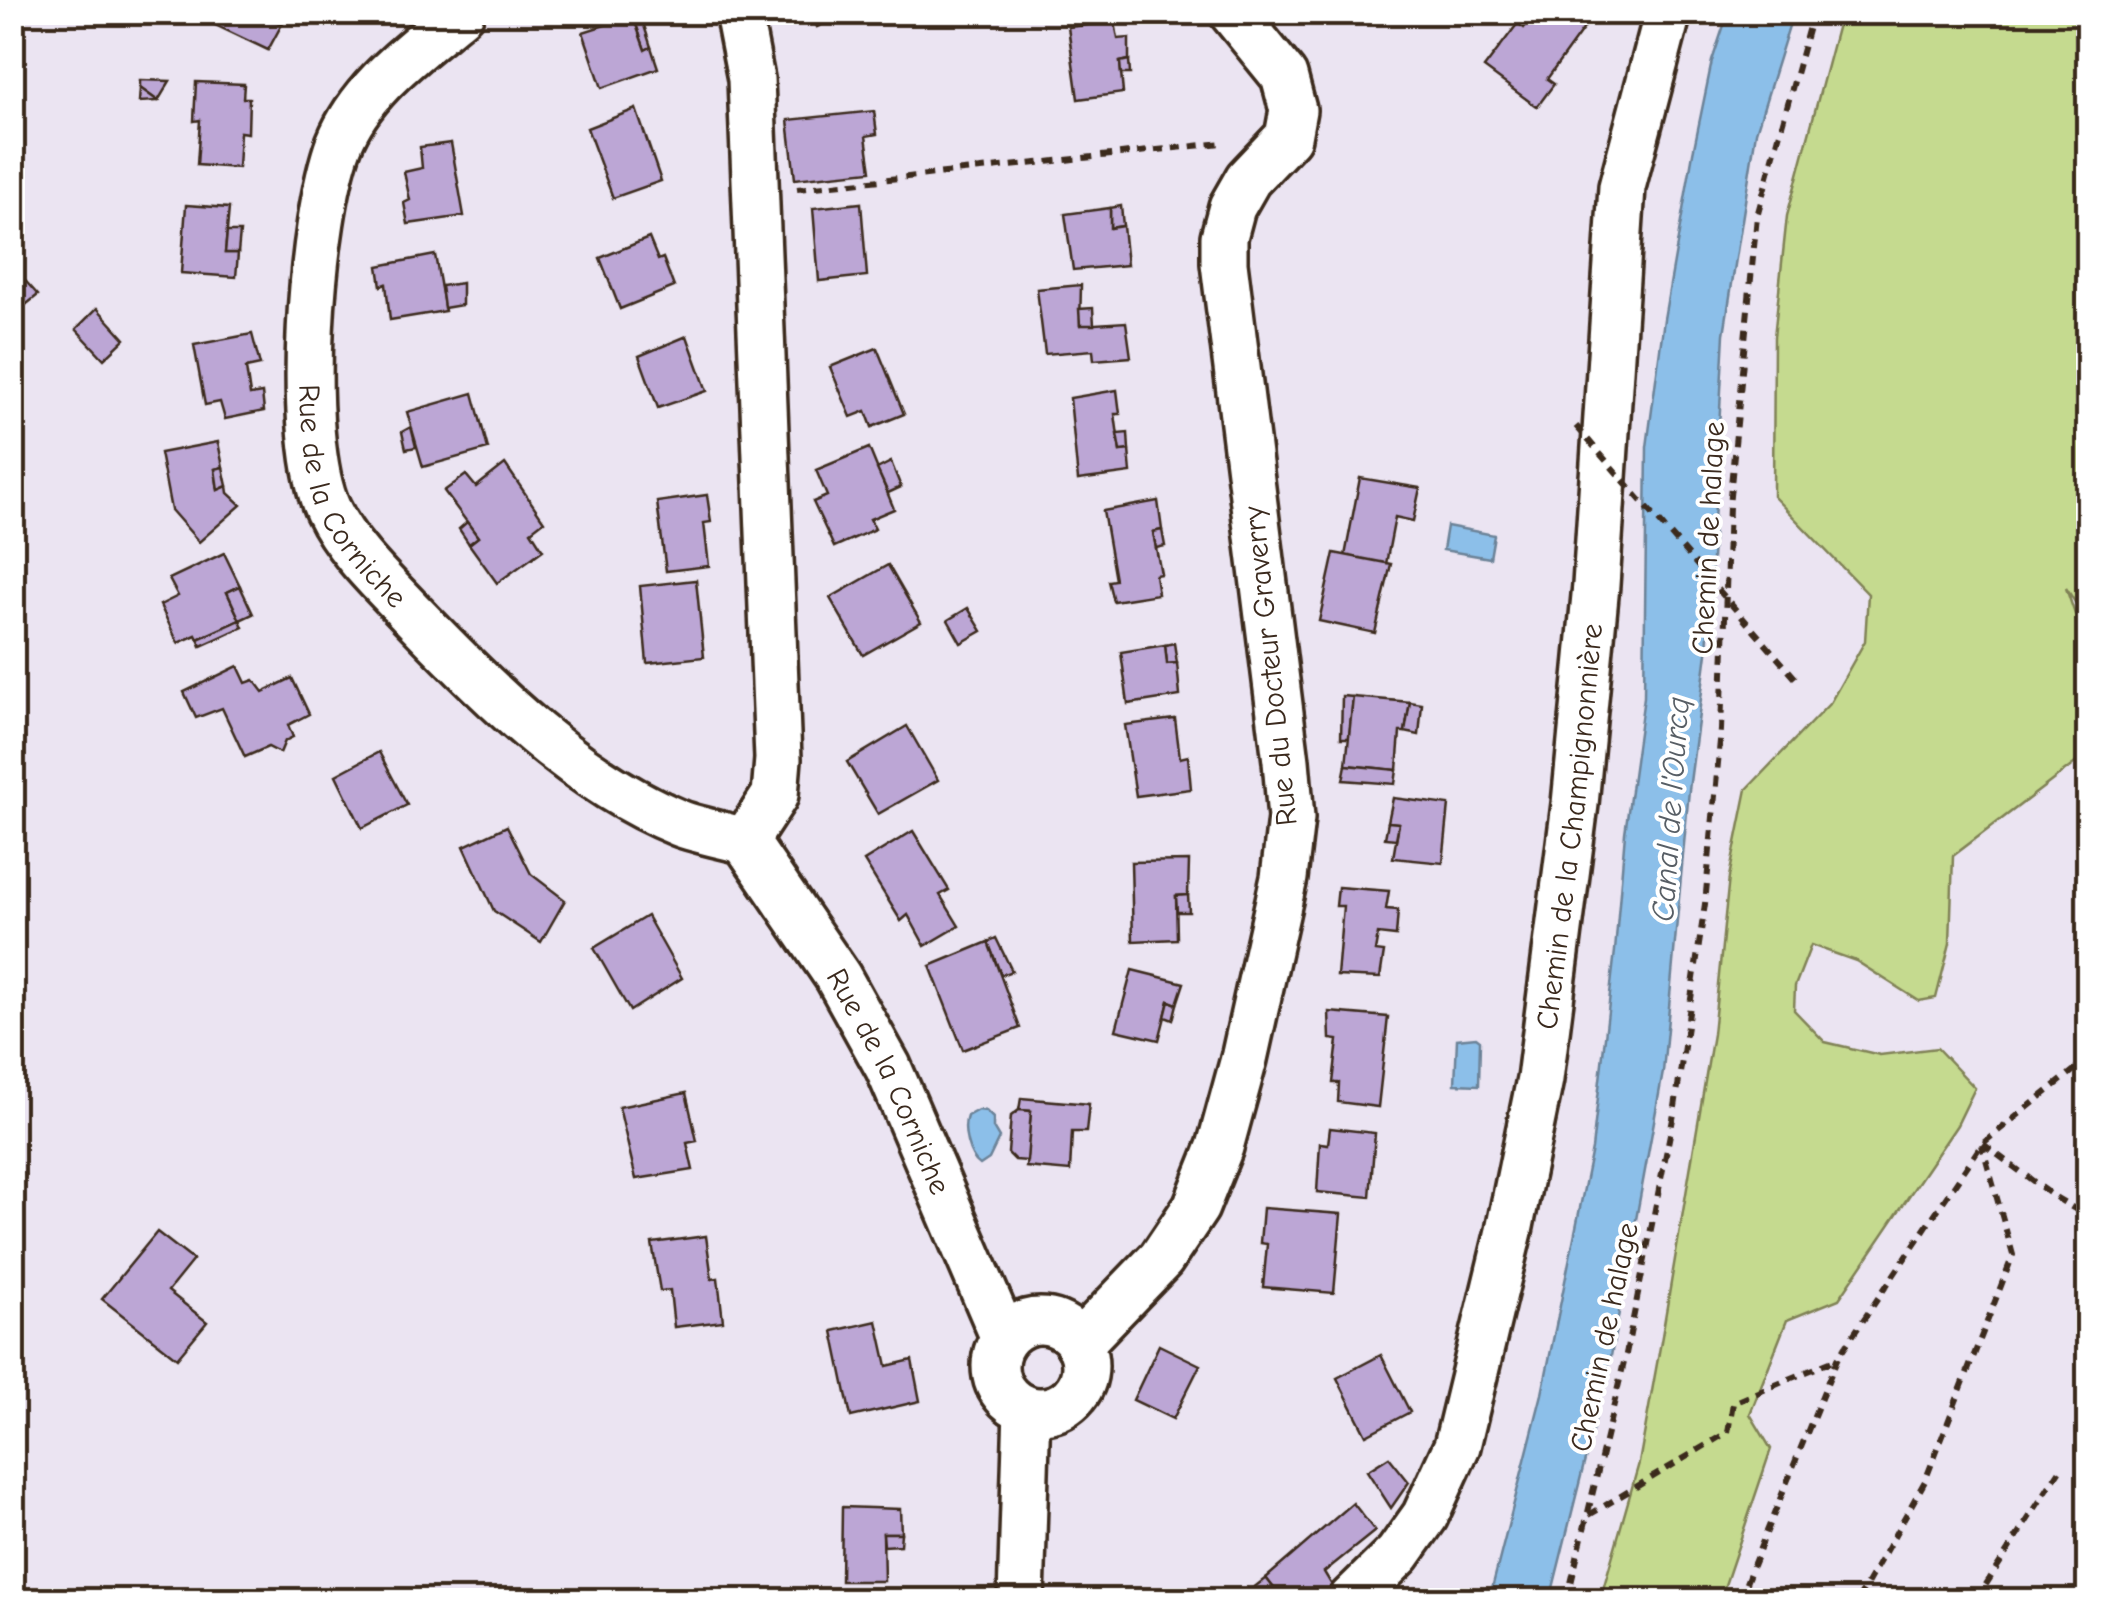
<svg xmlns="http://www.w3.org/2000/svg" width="2101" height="1613" viewBox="0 0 2101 1613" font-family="'Comic Neue',sans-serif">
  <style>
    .green { fill: #c5da8f; stroke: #808256; stroke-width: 2.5 }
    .water { fill: #8cbfe9; stroke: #6c8398; stroke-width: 2.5 }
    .building { fill: #bca6d5; stroke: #3b2a1e; stroke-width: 2.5 }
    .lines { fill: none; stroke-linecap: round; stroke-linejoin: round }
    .minor-casing { stroke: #3b2a1e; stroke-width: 52 }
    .path { stroke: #3b2a1e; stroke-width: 6; stroke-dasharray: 10 8; stroke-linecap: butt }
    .minor { stroke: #fff; stroke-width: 45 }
    .path-bridge { stroke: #3b2a1e; stroke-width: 6; stroke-dasharray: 10 8; stroke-linecap: butt }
    .labels { text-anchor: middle; stroke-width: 8; stroke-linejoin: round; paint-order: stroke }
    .street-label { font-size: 30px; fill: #3b2a1e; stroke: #fff }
    .water-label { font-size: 32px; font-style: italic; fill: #575e65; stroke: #fff }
  </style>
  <rect width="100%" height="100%" fill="#ebe4f2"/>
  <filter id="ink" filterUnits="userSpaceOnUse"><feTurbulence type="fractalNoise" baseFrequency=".01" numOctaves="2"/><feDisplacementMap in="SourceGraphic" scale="20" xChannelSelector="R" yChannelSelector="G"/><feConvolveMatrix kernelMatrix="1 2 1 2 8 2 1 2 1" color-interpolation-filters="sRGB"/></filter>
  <g filter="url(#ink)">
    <path class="green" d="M1841,13H2088V622L2066,588L2088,652V732L2078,761L1953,856L1950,943L1936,998L1919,1001L1856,961L1811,945L1795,986L1794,1010L1825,1042L1880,1055L1937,1048L1975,1088L1957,1125L1839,1299L1787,1320L1750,1414L1771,1449L1720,1600H1600L1639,1463L1662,1336L1713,1034L1729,877L1747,789L1830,703L1865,641L1868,594L1773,496L1774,337L1787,216Z"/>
    <g class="water">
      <path d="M1728,13H1793L1756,132L1724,334L1707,653L1689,790L1663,1072L1611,1356L1550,1600H1489L1542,1394L1592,1149L1615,951L1625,833L1644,697L1647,447L1664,319L1693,153L1712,61Z"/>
      <path d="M1447,526L1494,535L1490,558L1443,550Z"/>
      <path d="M1476,1037L1480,1040L1479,1085L1455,1084L1457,1039Z"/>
      <path d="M978,1110L986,1111L993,1118V1128L999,1138L989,1159L980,1165C968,1157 962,1130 967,1116Z"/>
    </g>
    <g class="building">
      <path d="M221,12H277L273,20L282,24L268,50L215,25Z"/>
      <path d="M277,12H288L282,24L273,20Z"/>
      <path d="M811,12H849L817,27Z"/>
      <path d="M1536,12H1563L1584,28L1547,79L1554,84L1537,107L1484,68L1518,23L1524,28Z"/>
      <path d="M640,13L651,47L645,50L633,16Z"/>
      <path d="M633,16L645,50L651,47L658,68L602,88L583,32Z"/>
      <path d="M1115,22L1118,39L1129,38V60L1120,62L1123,93L1078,99L1068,27Z"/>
      <path d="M1129,60L1130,74H1121L1120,62Z"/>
      <path d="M140,80L170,81L158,101L140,88Z"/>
      <path d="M196,82L244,84L243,98H249L248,133L240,132L238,168L197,165L200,120L194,121Z"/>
      <path d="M140,88L158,101L139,102Z"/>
      <path d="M636,109L661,181L613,198L587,128Z"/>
      <path d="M874,111L877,134L866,136L871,171L795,179L788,120Z"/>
      <path d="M451,143L464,216L408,224L404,203L410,200L404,172L422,168L420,147Z"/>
      <path d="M861,203L867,276L819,281L813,208Z"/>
      <path d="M186,205L229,208L225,253H238L236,277L181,273Z"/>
      <path d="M1121,206L1123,226L1110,228V208Z"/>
      <path d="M1110,208V228L1123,226L1127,265L1073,270L1065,214Z"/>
      <path d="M227,232H240L238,253H225Z"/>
      <path d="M649,238L658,260L663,258L674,287L620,309L600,258Z"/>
      <path d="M435,255L445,311L390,320L386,284L381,286L378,266Z"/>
      <path d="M12,266L38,295L12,316Z"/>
      <path d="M462,283V305L444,308L441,286Z"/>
      <path d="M1081,285L1080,325L1126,322L1131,357L1094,360L1093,350L1045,354L1037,289Z"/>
      <path d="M97,308L125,339L104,359L76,329Z"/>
      <path d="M1093,308L1094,325H1080L1079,309Z"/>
      <path d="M252,334L260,365L246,368L250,395L262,393L264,411L225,419L220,402L205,405L194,345Z"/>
      <path d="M687,336L707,391L658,408L639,356Z"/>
      <path d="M877,348L904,414L872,427L866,411L851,417L830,367Z"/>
      <path d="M1117,390L1120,414H1115L1120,451L1129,450L1131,473L1078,480L1070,398Z"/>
      <path d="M473,393L488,449L423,467L407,412Z"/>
      <path d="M411,427L416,447L406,449L402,432Z"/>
      <path d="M1128,433L1129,450L1120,451L1117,434Z"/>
      <path d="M218,442L223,467L215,469L218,490L227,486L228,493L241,505L199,542L171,510L160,453Z"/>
      <path d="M869,448L894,509L870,519L875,529L834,547L813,502L827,496L816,470Z"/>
      <path d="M891,462L901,487L888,493L877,469Z"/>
      <path d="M505,464L544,521L531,531L543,550L497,583L469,544L478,537L444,491L466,475L476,487Z"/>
      <path d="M223,467L227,486L218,490L215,469Z"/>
      <path d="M1360,478L1420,488L1413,521L1395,517L1386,564L1345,556Z"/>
      <path d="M707,495L711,522L704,523L709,566L666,571L657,502Z"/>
      <path d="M1158,501L1162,530L1153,532L1161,574L1155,575L1158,594L1113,601L1108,581L1115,580L1103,511Z"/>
      <path d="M467,522L478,537L469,544L459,529Z"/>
      <path d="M1162,530L1165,546L1156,548L1153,532Z"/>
      <path d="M224,553L240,586L227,592L240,620L198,639L196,635L178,643L160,605L178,596L169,579Z"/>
      <path d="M1334,553L1391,564L1375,633L1319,621Z"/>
      <path d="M888,565L921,622L863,655L830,598Z"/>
      <path d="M696,580L704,657L647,663L640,586Z"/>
      <path d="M240,586L253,614L240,620L227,592Z"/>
      <path d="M968,608L982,631L961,643L948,620Z"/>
      <path d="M240,620L243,627L201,646L198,639Z"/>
      <path d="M1174,643L1177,663L1167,664L1165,645Z"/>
      <path d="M1165,645L1167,664L1177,663L1180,696L1128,704L1121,652Z"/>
      <path d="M238,666L246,683L254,680L263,692L292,678L309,714L288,725L293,737L285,741L280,753L268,747L245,757L222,708L196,718L184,692Z"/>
      <path d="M1342,696L1353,697L1349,738H1341Z"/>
      <path d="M1353,697L1410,702L1405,732H1400L1397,770L1346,765Z"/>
      <path d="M1410,702L1422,704L1419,735L1405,732Z"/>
      <path d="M1175,719L1180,758L1188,756L1191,789L1136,796L1125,725Z"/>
      <path d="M907,726L938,780L878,814L847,762Z"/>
      <path d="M379,752L407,805L362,828L336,775Z"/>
      <path d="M1346,765L1397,770L1395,784L1343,780Z"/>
      <path d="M1393,798L1449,805L1443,863L1393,858L1399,823L1388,822Z"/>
      <path d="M1388,822L1399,823L1396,839L1385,838Z"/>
      <path d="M507,826L531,874L565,900L541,942L494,911L464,846Z"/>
      <path d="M913,831L949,890L940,895L959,926L925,946L908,915L901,921L864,861Z"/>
      <path d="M1189,861L1188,895L1176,896L1177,939L1133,941L1131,862Z"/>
      <path d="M1338,887L1389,891L1386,909L1398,910L1396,936L1378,934L1375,951L1384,952L1380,978L1337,976L1343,906H1336Z"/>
      <path d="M1188,895L1189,912H1177L1176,896Z"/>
      <path d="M647,916L682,978L630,1011L594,948Z"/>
      <path d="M996,938L1012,971L1001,975L988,942Z"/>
      <path d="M988,942L1020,1028L963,1050L930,966Z"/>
      <path d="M1132,970L1184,983L1177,1004L1169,1001L1159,1040L1116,1030Z"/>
      <path d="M1169,1001L1177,1004L1173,1020L1165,1017Z"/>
      <path d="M1329,1012L1388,1017L1378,1107L1338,1102L1339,1083H1333L1338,1040L1330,1039Z"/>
      <path d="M686,1093L697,1141L687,1143L693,1170L636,1179L619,1107Z"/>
      <path d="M1021,1098L1089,1104L1086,1132H1072L1070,1171L1026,1167L1031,1111L1019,1110Z"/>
      <path d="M1019,1110L1031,1111L1027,1161L1015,1160L1008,1153L1011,1116Z"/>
      <path d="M1330,1128L1375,1133L1370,1197L1317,1192L1320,1143L1328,1144Z"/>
      <path d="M1263,1208L1341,1214L1334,1293L1263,1287L1267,1244L1260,1243Z"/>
      <path d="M157,1232L193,1260L168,1291L207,1322L177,1358L102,1299Z"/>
      <path d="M706,1236L712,1279L718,1278L723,1321L674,1327L670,1290L660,1291L652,1243Z"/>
      <path d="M877,1321L887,1366L912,1360L920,1401L851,1417L833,1331Z"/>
      <path d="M1159,1345L1200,1365L1173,1419L1133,1400Z"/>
      <path d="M1381,1355L1410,1412L1366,1435L1337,1378Z"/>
      <path d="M1389,1457L1409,1482L1391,1508L1367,1471Z"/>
      <path d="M1353,1503L1375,1531L1324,1572L1333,1587L1315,1600H1283L1266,1578Z"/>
      <path d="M842,1507L900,1509L901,1533H883L884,1581H841Z"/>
      <path d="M883,1533H901L900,1545L884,1546Z"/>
      <path d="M1266,1578L1283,1600H1238Z"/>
    </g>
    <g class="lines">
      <g class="minor-casing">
        <g id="minor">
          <path id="s1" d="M461,12C416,50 361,88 339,144C311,219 294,438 328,510C347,550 383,583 413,615C489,694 576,781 679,823C700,831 724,835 745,841L838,977L888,1067L1004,1338"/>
          <path d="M738,12L751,79L778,759L775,795L745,841"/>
          <circle cx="1040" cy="1366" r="45"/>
          <path d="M1079,1344L1161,1259L1196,1207L1220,1147L1244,1059L1284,878L1291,818L1286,761L1224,263V237L1232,207L1248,179L1288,137L1293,110L1284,76L1232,12"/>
          <path d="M1021,1600L1027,1409"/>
          <path id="s2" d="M1351,1600L1398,1554L1425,1516L1457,1446L1509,1231L1540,1079L1575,804L1596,585L1622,187L1668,12"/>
        </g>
      </g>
      <g class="path">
        <path d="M797,189L1222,143"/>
        <path d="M1983,1144L2052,1195L2088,1217"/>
        <path d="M1589,1515L1728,1432L1733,1403L1837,1359"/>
        <path d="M1567,1600L1626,1354L1674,1114L1705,904L1721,730L1729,506L1757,216L1813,12"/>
        <path d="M1739,1600L1837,1359L1982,1144L2088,1059"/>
        <path d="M1858,1600L1925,1481L2013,1255L1982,1145"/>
        <path d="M1976,1600L2061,1468"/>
      </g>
      <use href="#minor" class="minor"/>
      <path class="path-bridge" d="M1576,426L1796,679"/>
    </g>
  </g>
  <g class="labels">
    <g class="street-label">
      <text dy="10" stroke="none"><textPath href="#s1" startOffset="548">Rue de la Corniche</textPath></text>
      <text transform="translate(1708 538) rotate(-87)" y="10">Chemin de halage</text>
      <text transform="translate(1270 666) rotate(-96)" y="10">Rue du Docteur Graverry</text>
      <text dy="10" stroke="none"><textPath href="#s2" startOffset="820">Chemin de la Champignonnière</textPath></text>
      <text dy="10" stroke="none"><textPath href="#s1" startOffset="1378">Rue de la Corniche</textPath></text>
      <text transform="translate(1604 1337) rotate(-78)" y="10">Chemin de halage</text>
    </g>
    <g class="water-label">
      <text transform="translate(1670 809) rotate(-86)" y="11">Canal de l'Ourcq</text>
    </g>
  </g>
  <rect width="2101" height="1613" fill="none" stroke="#fff" stroke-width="50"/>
  <rect x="25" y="25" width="2051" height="1563" fill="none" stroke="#3b2a1e" stroke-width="4" filter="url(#ink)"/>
</svg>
